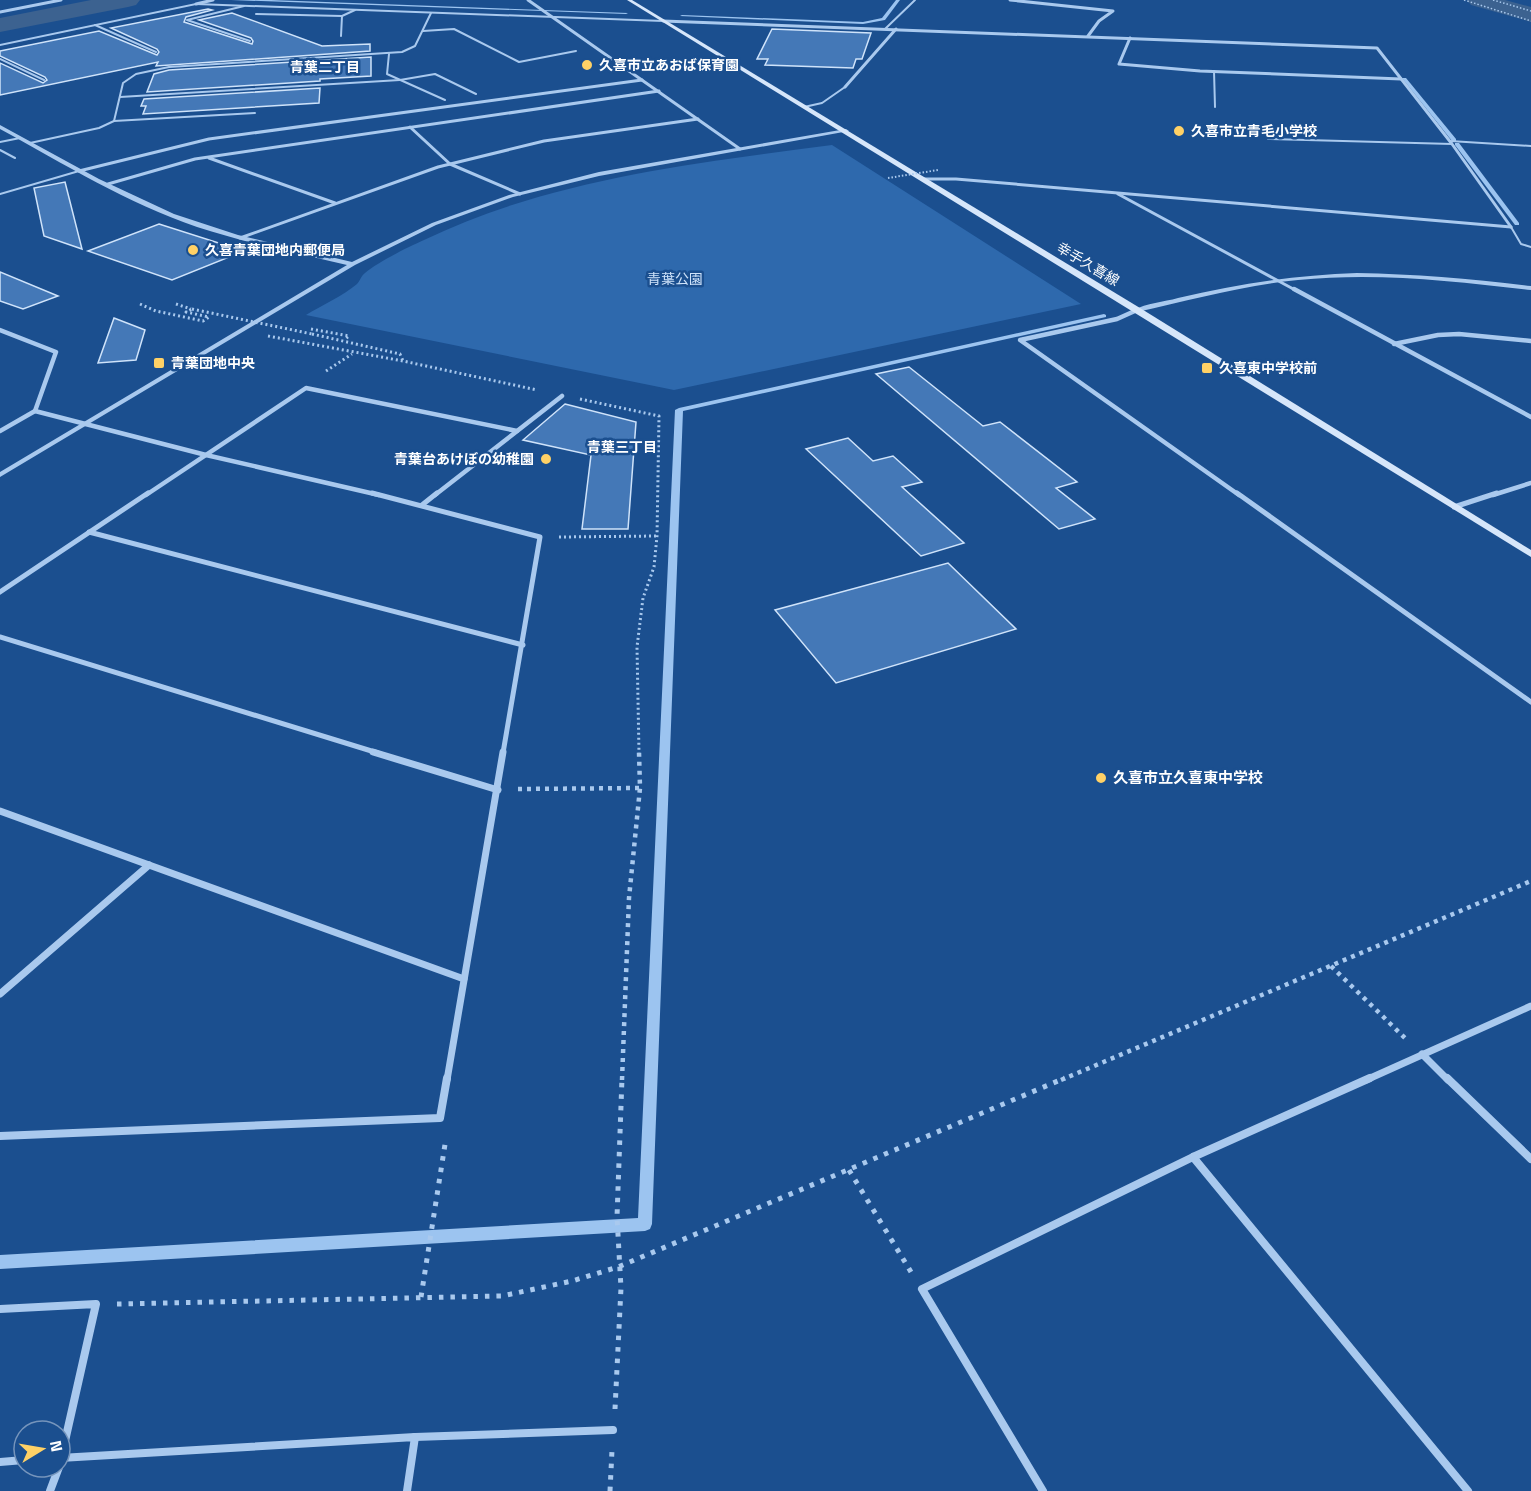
<svg xmlns="http://www.w3.org/2000/svg" width="1531" height="1491" viewBox="0 0 1531 1491" font-family="'Titillium Web','Noto Sans JP',sans-serif">
  <style>
    .green { fill: #2e69ad }
    .lines { fill: none; stroke-linecap: round; stroke-linejoin: round }
    .stream { fill: #9cc4f0; fill-rule: evenodd }
    .river { fill: #3c6290; fill-rule: evenodd }
    .building { fill: #4478b7; stroke: #cfe3fa; stroke-width: 1.5 }
    .path-far3 { stroke: #a9c9ee; stroke-width: 1.5; stroke-dasharray: 1.5 2; stroke-linecap: butt }
    .path-far2 { stroke: #a9c9ee; stroke-width: 3; stroke-dasharray: 2 3; stroke-linecap: butt }
    .path-far1 { stroke: #a9c9ee; stroke-width: 4.5; stroke-dasharray: 4 5; stroke-linecap: butt }
    .path { stroke: #a9c9ee; stroke-width: 5; stroke-dasharray: 4.5 7; stroke-linecap: butt }
    .service { stroke: #a9c9ee; stroke-width: 2 }
    .minor-far4 { stroke: #a9c9ee; stroke-width: 3 }
    .minor-far3 { stroke: #a9c9ee; stroke-width: 4.5 }
    .minor-far2 { stroke: #a9c9ee; stroke-width: 5 }
    .minor-far1 { stroke: #a9c9ee; stroke-width: 7 }
    .minor { stroke: #a9c9ee; stroke-width: 8 }
    .tertiary { fill: #a9c9ee; fill-rule: evenodd }
    .secondary { fill: #d6e6fa; fill-rule: evenodd }
    .path-bridge-far1 { stroke: #a9c9ee; stroke-width: 2; stroke-dasharray: 1.5 2; stroke-linecap: butt }
    .path-bridge { stroke: #a9c9ee; stroke-width: 3; stroke-dasharray: 2 3; stroke-linecap: butt }
    .poi-dot { fill: #ffd166; stroke: #1b4f8f; stroke-width: 2 }
    .labels { text-anchor: middle; stroke-width: 5; stroke-linejoin: round; paint-order: stroke }
    .far-poi-label { font-size: 14px; font-weight: bold; fill: #fff; stroke: #1b4f8f; text-anchor: start }
    .far-neighbourhood-label { font-size: 14px; font-weight: bold; fill: #fff; stroke: #1b4f8f }
    .far-street-label { font-size: 14px; fill: #fff; stroke: #1b4f8f }
    .far-park-label { font-size: 14px; fill: #cfe3fa; stroke: #1b4f8f }
    .poi-label { font-size: 15px; font-weight: bold; fill: #fff; stroke: #1b4f8f; text-anchor: start }
  </style>
  <rect width="100%" height="100%" fill="#1b4f8f"/>
  <path class="green" d="M832,145L1081,304L674,390L306,315C322,305 343,296 357,284C360,281 361,276 365,273C378,262 408,247 424,240C550,179 695,163 832,145Z"/>
  <g class="lines">
    <g class="stream">
      <path d="M231,0H271L628,13L626,14Z"/>
      <path d="M896,0H900L885,20L863,24L680,16L682,15L863,22L882,18Z"/>
      <path d="M1402,78H1406L1456,139V141H1452Z"/>
      <path d="M1455,143H1459L1519,223V225H1515L1455,145Z"/>
      <path d="M1104,314L1106,315V317L683,411L652,1224L650,1229L645,1231L0,1269V1255L638,1218L675,410L679,408Z"/>
    </g>
    <g class="river">
      <path d="M91,0H140L136,5L128,7L0,32V18Z"/>
      <path d="M1467,0H1505L1531,7V22L1471,5Z"/>
    </g>
  </g>
  <g class="building">
    <path d="M208,9L212,10L186,17L184,22L252,44L253,41L251,38L199,20L232,13L322,46L370,44V51L156,66L158,62L0,95V63L43,83L47,80L45,77L0,56V51L99,31L157,55L159,52L157,49L111,28Z"/>
    <path d="M772,29L871,33L862,59H856L853,68L765,65L768,59H757Z"/>
    <path d="M371,57V76L320,79V81L147,92L154,74L169,70Z"/>
    <path d="M320,88L319,103L143,114L146,106H141L144,99Z"/>
    <path d="M65,182L82,249L44,236L34,188Z"/>
    <path d="M159,224L244,251L172,280L88,251Z"/>
    <path d="M0,272L58,296L23,309L0,301Z"/>
    <path d="M114,318L145,330L136,360L98,363Z"/>
    <path d="M909,367L983,426L1000,422L1077,482L1056,488L1095,519L1059,529L876,374Z"/>
    <path d="M565,404L636,422L628,529H582L591,455L523,440Z"/>
    <path d="M848,438L873,461L893,456L922,482L902,487L964,543L921,556L806,449Z"/>
    <path d="M948,563L1016,629L836,683L775,610Z"/>
  </g>
  <g class="lines">
    <g class="path-far3">
      <path d="M1464,0L1531,21"/>
      <path d="M1493,0L1531,11"/>
    </g>
    <g class="path-far2">
      <path d="M140,304L156,311L203,321L209,317L186,312L192,309"/>
      <path d="M176,304L191,309"/>
      <path d="M311,329L349,336L344,340"/>
      <path d="M312,334L400,354L403,361"/>
      <path d="M268,336L403,361L537,390"/>
      <path d="M326,371L352,354"/>
      <path d="M580,399L659,416L657,536L654,567L643,598L637,647L639,753"/>
      <path d="M559,537L657,536"/>
    </g>
    <g class="path-far1">
      <path d="M518,789L640,788"/>
      <path d="M1331,966L1406,1039"/>
      <path d="M622,1080L629,898L640,788L639,752"/>
      <path d="M1061,1080L1531,881"/>
    </g>
    <g class="path">
      <path d="M849,1170L911,1272"/>
      <path d="M421,1297L446,1138"/>
      <path d="M117,1304L502,1296L572,1281L618,1267L1065,1078"/>
      <path d="M615,1409L621,1288L617,1217L622,1078"/>
      <path d="M610,1491L612,1450"/>
    </g>
    <g class="service">
      <path d="M244,6L187,20L250,41"/>
      <path d="M256,14L342,16"/>
      <path d="M95,25L156,52"/>
      <path d="M885,29L915,0"/>
      <path d="M423,31L454,29L519,62L576,51"/>
      <path d="M341,36L342,16L355,10"/>
      <path d="M389,54L387,74L445,100"/>
      <path d="M0,59L44,80"/>
      <path d="M1214,71L1215,107"/>
      <path d="M120,97L400,80L435,74L476,94"/>
      <path d="M804,107L822,103L845,87"/>
      <path d="M114,121L255,113"/>
      <path d="M1268,139L1452,144"/>
      <path d="M1450,141L1531,146"/>
      <path d="M0,142L20,138"/>
      <path d="M30,143L99,128L114,121L123,83L136,74L169,67L402,52L415,46L431,13"/>
      <path d="M0,150L15,158"/>
      <path d="M0,194L79,171"/>
      <path d="M1511,227L1521,244L1531,247"/>
    </g>
    <g class="minor-far4">
      <path d="M528,0L740,149"/>
      <path d="M1010,0L1113,11L1099,21L1088,36"/>
      <path d="M196,4L213,0"/>
      <path d="M0,12L61,0"/>
      <path d="M663,21L1377,48L1452,144L1511,227"/>
      <path d="M1130,38L1119,64L1200,71L1401,79"/>
      <path d="M845,87L896,29"/>
      <path d="M410,127L450,164L520,194"/>
      <path d="M209,158L335,203"/>
      <path d="M79,171L209,139L642,80"/>
      <path d="M923,179H956L1511,227"/>
      <path d="M108,184L195,159L659,91"/>
      <path d="M1118,194L1297,291"/>
      <path d="M240,238L438,167L544,141L698,119"/>
    </g>
    <g class="minor-far3">
      <path d="M1294,289L1531,417"/>
      <path d="M1137,310L1117,319L1020,340L1239,495"/>
      <path d="M0,330L56,352L35,411L206,455L379,495"/>
      <path d="M1394,344L1438,335L1459,334L1531,341"/>
      <path d="M0,431L35,411"/>
      <path d="M146,495L306,388L517,431"/>
      <path d="M435,495L562,396"/>
      <path d="M1493,495L1531,483"/>
    </g>
    <g class="minor-far2">
      <path d="M372,493L540,537L503,753"/>
      <path d="M1237,493L1531,702"/>
      <path d="M422,505L437,493"/>
      <path d="M1454,507L1497,493"/>
      <path d="M89,532L523,645"/>
      <path d="M0,592L148,493"/>
      <path d="M0,637L378,753"/>
    </g>
    <g class="minor-far1">
      <path d="M373,752L498,790"/>
      <path d="M0,811L464,979"/>
      <path d="M0,994L149,865"/>
      <path d="M1422,1054L1448,1080"/>
      <path d="M447,1080L503,752"/>
      <path d="M1366,1080L1531,1006"/>
    </g>
    <g class="minor">
      <path d="M1447,1078L1531,1159"/>
      <path d="M0,1136L440,1118L447,1078"/>
      <path d="M1193,1157L1468,1491"/>
      <path d="M0,1309L96,1304L60,1463"/>
      <path d="M415,1437L613,1430"/>
      <path d="M60,1458L415,1437L407,1491"/>
      <path d="M0,1462L24,1460"/>
      <path d="M50,1491L59,1467"/>
      <path d="M1043,1491L922,1289L1193,1157L1370,1078"/>
    </g>
    <g class="tertiary">
      <path d="M196,3L663,20L665,21L663,22L196,5L0,46V44Z"/>
      <path d="M0,125L99,179L174,214L238,235L352,262L432,223L509,195L599,172L846,129L849,131L599,176L513,197L436,225L355,265L0,477V472L347,265C297,253 246,243 197,227C127,203 64,164 0,129Z"/>
      <path d="M1357,273C1415,274 1473,279 1531,286V290C1454,281 1376,272 1298,280C1244,285 1190,300 1137,312L1134,310C1146,303 1164,302 1178,298C1238,284 1296,275 1357,273Z"/>
    </g>
    <path class="secondary" d="M627,0H632L1140,308L1531,550V557Z"/>
    <path class="path-bridge-far1" d="M888,178L938,170"/>
    <path class="path-bridge" d="M192,309L312,334"/>
  </g>
  <g class="poi-dot">
    <circle cx="587" cy="65" r="6"/>
    <circle cx="1179" cy="131" r="6"/>
    <circle cx="193" cy="250" r="6"/>
    <rect x="153" y="357" width="12" height="12" rx="3"/>
    <rect x="1201" y="362" width="12" height="12" rx="3"/>
    <circle cx="546" cy="459" r="6"/>
    <circle cx="1101" cy="778" r="6"/>
  </g>
  <g class="labels">
    <g class="far-poi-label">
      <text x="599" y="70">久喜市立あおば保育園</text>
      <text x="1191" y="136">久喜市立青毛小学校</text>
      <text x="205" y="255">久喜青葉団地内郵便局</text>
      <text x="171" y="368">青葉団地中央</text>
      <text x="1219" y="373">久喜東中学校前</text>
      <text x="534" y="464" text-anchor="end">青葉台あけぼの幼稚園</text>
    </g>
    <g class="far-neighbourhood-label">
      <text x="325" y="72">青葉二丁目</text>
      <text x="622" y="452">青葉三丁目</text>
    </g>
    <g class="far-street-label">
      <text transform="translate(1088 264) rotate(31)" y="5">幸手久喜線</text>
    </g>
    <g class="far-park-label">
      <text x="675" y="284">青葉公園</text>
    </g>
    <g class="poi-label">
      <text x="1113" y="783">久喜市立久喜東中学校</text>
    </g>
  </g>
  <g transform="translate(42 1449) rotate(79)"><circle r="28" fill="#1b4f8f" stroke="#7695bc" stroke-width="1.5"/>
  <path d="M0-4.5L10 22L0 15L-10 22Z" fill="#ffd166"/>
  <text y="-9" font-size="16" font-weight="bold" text-anchor="middle" fill="#ffffff">N</text>
  </g>
</svg>
